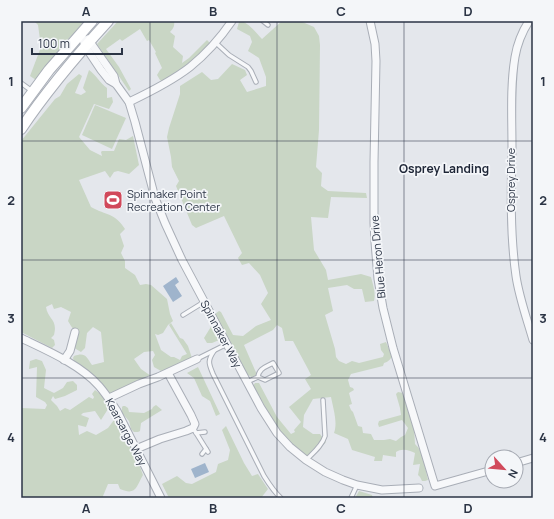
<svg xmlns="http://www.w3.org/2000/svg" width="554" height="519" viewBox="0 0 554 519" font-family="Manrope,sans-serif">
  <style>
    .green { fill: #c9d6c5 }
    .water { fill: #9fb4cc }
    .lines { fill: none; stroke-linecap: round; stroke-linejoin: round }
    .service-casing { stroke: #a9aeb7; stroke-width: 5.5 }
    .minor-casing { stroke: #a9aeb7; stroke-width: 9 }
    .secondary-casing { stroke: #a9aeb7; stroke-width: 12 }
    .service { stroke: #f7f8fa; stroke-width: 3.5 }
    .minor { stroke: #f7f8fa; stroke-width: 7 }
    .secondary { stroke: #fff; stroke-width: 10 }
    .grid { fill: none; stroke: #2b3445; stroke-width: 1; stroke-opacity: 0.55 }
    .labels { text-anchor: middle; stroke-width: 3.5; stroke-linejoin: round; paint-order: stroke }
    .street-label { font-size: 11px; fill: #2b3445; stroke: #f4f6f9 }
    .poi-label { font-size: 11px; fill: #2b3445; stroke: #f4f6f9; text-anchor: start }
    .neighbourhood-label { font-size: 12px; font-weight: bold; fill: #1d2536; stroke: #f4f6f9 }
    .neatline { fill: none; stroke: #2b3445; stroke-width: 1.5 }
    .grid-label { font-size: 13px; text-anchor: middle; font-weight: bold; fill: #2b3445 }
  </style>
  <rect width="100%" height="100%" fill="#e4e7ec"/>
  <g class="green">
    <path d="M34,21H88L70,37L36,80L30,76L41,47L38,25Z"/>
    <path d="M118,21H174C175,26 173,29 170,32L175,36L173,47L183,56L182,63L189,58L207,40L210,43C196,58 180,70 163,82L160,80L157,75L160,70L162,68L155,53L156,52L149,40L147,41L140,29L122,41L120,39L106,49L119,67L131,89L129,91L97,44Z"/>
    <path d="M241,21C249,23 256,33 262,39L282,21H300L314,27L319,36L320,45L319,130L316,167L322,173L321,186L328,191L366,193L367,198L331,197L328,218L311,217L314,250L326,270L328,280L361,274L371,277C373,285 376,293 374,301L365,302L362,289H354L347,285L328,288L333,311L325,315L335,349L336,357L339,361L346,364L352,361L359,363L383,357L384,354L381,350L380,344L386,342L392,356C391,359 388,362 384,363L383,366L351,374L348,380L350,387L353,388L354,390L349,393L352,404L349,405L351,410L353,412L358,426L362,427L363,433L371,434L374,440H384L390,439L396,441L401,437L405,435L408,428L402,420L379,427L378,424L379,421L401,415L400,408L396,394L398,392L403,393L414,428L415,444C424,452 425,468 428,480L425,481H422L420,477L418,475L420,464L413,465L415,453C409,450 402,448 396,452V457L383,455L382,461H374L375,457L352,450L348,439L334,433C338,422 333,408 331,397L313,399L304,415L303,427L313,434H320L326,442L318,451L309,458L283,437L253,386L255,383H259L277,417L291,434L295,432L294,430L301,422L289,407L311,389L305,379L311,375L308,369L293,341H285L282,328L277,325L273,330L244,345L258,377L253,378L245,373L224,338L212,343H207L204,338L212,325L216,322L215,314L219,311L221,312L233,335L243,336L256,326L271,320L261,304L268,293L260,275L249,263L242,265L238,258L242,253L224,216L196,228L192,225L176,186L179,181L172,167L171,157L167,137L169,128L180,94V86L202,72L211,80L218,79L232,64L245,70L247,75L240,80L247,92L266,86V77L259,58L248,51L252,42L250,36L237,29L239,22Z"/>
    <path d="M89,70C96,75 100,83 107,88V98L112,97L113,102L109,109L94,104L79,137L90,150L102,156L101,152L102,151H114L119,139L126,140L133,136L139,165L129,174L118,171L114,172L110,178L105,171L79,180L91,207C107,216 114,212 125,229L120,234L124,246L121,253L125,261V268L135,275L140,285L146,284L151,285L167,299L170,314L173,321L168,325L163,333L158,335L155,334L161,350L171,357H174L180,360L182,356L187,354L169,325L171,323L180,338L183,339L188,346L192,358L161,371L154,367L152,360L155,355L153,351L144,352L134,359L141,369L151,376L115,394L108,393L97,378L74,361L73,358L74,356C85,352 86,356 92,365L104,362L101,332L93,327L87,333L85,348L81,352L76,349L72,346L74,330L71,326L68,321L71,312L61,307L54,309L52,304L46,307C48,320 58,319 54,335L51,338L54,340L55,345L52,348L21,332V141L55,99L60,96L67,84L79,74L82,76L75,93L81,95L86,92L83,88Z"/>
    <path d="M95,105L126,118L112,149L82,135Z"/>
    <path d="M36,359L42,361L46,370L44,388L54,393L63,388L67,382L73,381L77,385V390L65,396L55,399L53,396L51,400L57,406L60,411L65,408L70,410L89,397L93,399L94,397L92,394L95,390C104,396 105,399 108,409L101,420L95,411L83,413L81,415L89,418L86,427L78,425L79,435L87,431L96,435L108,428L114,420C127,437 136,455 143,475C136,487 136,496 120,489L118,484H108L103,496L104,498H21V408L45,409L47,405L45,402L36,397L37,367L29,369L30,361Z"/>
    <path d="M198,367L220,414L216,416L210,401L202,396L194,378L187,373Z"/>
    <path d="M156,405L162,410L141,423L140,431L138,432H134L131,429L129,421L122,413V407L123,406H125L128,408L129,412L144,413L152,409L153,407Z"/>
    <path d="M226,426L244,463L252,476L258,474L268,489L261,498H169L162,484L177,476L186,483L192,484L216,472L218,464L228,460L230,450L222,430Z"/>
    <path d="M359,491L372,495L373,498H355Z"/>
  </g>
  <g class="water">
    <path d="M176,277L179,282L175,285L182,296L173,302L163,286Z"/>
    <path d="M205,463L209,472L195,478L191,469Z"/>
  </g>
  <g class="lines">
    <g class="service-casing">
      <g id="service">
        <path d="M263,21L268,25"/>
        <path d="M215,42L229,55L248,67L251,71L256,82"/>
        <path d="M21,83L32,91"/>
        <path d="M183,315L204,302"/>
        <path d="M214,351C207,361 209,364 213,374L264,476C269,484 274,492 281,498"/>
        <path d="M197,359L227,344"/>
        <path d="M247,382L258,377L265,380L279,373L273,363C266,367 259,368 258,377"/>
        <path d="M193,428L208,452"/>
        <path d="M196,433L205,432"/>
        <path d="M202,454L206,449"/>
        <path d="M306,460C313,453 322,446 325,436L323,400"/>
        <path d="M351,498L357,485"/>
      </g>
    </g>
    <g class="minor-casing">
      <g id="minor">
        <path d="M370,21L375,44L376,61L374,162V223L375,242L378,279L383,308L393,348L435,486L492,470"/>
        <path d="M529,21C522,32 517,45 515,57C510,87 512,118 512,148C511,191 510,234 516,276C519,297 527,319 533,340"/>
        <path d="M81,33L85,46L101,70L109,80L116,84L129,102L135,122L155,198L165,223L182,260L222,335L261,408L277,433L290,447L306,460L325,472L343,480L357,485L382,490L419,488"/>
        <path d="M88,39L114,76L116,84"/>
        <path d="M129,102C150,92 172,81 190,67C206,54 221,37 232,21"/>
        <path d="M21,338C46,350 81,365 99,386C106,394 111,402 117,411L161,498"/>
        <path d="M64,360L70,351L75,332"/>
        <path d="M109,398L139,384L158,377L197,359"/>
        <path d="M136,449L160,439L186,431L193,428L195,424L191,415L168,373"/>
        <path d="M516,463L533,458"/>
      </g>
    </g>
    <g class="secondary-casing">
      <g id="secondary">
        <path d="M21,108L49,70L92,21"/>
        <path d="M21,129C47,90 77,55 108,21"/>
      </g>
    </g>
    <use href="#service" class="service"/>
    <use href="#minor" class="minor"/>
    <use href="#secondary" class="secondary"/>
  </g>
  <path class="grid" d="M150,21V498M277,21V498M404,21V498M21,141H533M21,260H533M21,378H533"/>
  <defs>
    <g id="stadium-square" transform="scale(1)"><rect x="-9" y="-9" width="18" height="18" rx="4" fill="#d1495b" stroke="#f4f6f9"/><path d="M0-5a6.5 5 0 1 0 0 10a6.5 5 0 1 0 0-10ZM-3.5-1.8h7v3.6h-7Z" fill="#fff"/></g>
  </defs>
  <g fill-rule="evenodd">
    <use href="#stadium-square" x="113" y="200"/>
  </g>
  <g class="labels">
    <g class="street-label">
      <text transform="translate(511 180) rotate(-90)" y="4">Osprey Drive</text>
      <text transform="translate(378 257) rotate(-95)" y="4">Blue Heron Drive</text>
      <text transform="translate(221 334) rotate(62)" y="4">Spinnaker Way</text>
      <text transform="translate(126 432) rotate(62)" y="4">Kearsarge Way</text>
    </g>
    <g class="poi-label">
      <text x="127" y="198">Spinnaker Point<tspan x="127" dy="13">Recreation Center</tspan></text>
    </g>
    <g class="neighbourhood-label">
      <text x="444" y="173">Osprey Landing</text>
    </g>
  </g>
  <rect width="554" height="519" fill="none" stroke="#f4f6f9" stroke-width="44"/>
  <g transform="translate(504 469) rotate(117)"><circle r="19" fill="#f4f6f9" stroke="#a4a8b1"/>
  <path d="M0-3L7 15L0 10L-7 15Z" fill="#d1495b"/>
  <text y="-6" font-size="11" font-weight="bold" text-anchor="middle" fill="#2b3445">N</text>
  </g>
  <path d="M32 48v6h90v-6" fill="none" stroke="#2b3445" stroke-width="2"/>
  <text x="38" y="48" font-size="12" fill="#2b3445" stroke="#f4f6f9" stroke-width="3" paint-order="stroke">100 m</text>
  <rect x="22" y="22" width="510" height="475" class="neatline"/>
  <g class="grid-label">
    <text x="86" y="16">A</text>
    <text x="213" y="16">B</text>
    <text x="341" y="16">C</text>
    <text x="468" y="16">D</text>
    <text x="11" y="86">1</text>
    <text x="543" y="86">1</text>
    <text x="11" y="205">2</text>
    <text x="543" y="205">2</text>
    <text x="11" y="323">3</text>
    <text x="543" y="323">3</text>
    <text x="11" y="442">4</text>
    <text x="543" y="442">4</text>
    <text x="86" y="513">A</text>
    <text x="213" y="513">B</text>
    <text x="341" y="513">C</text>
    <text x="468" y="513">D</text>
  </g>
</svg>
